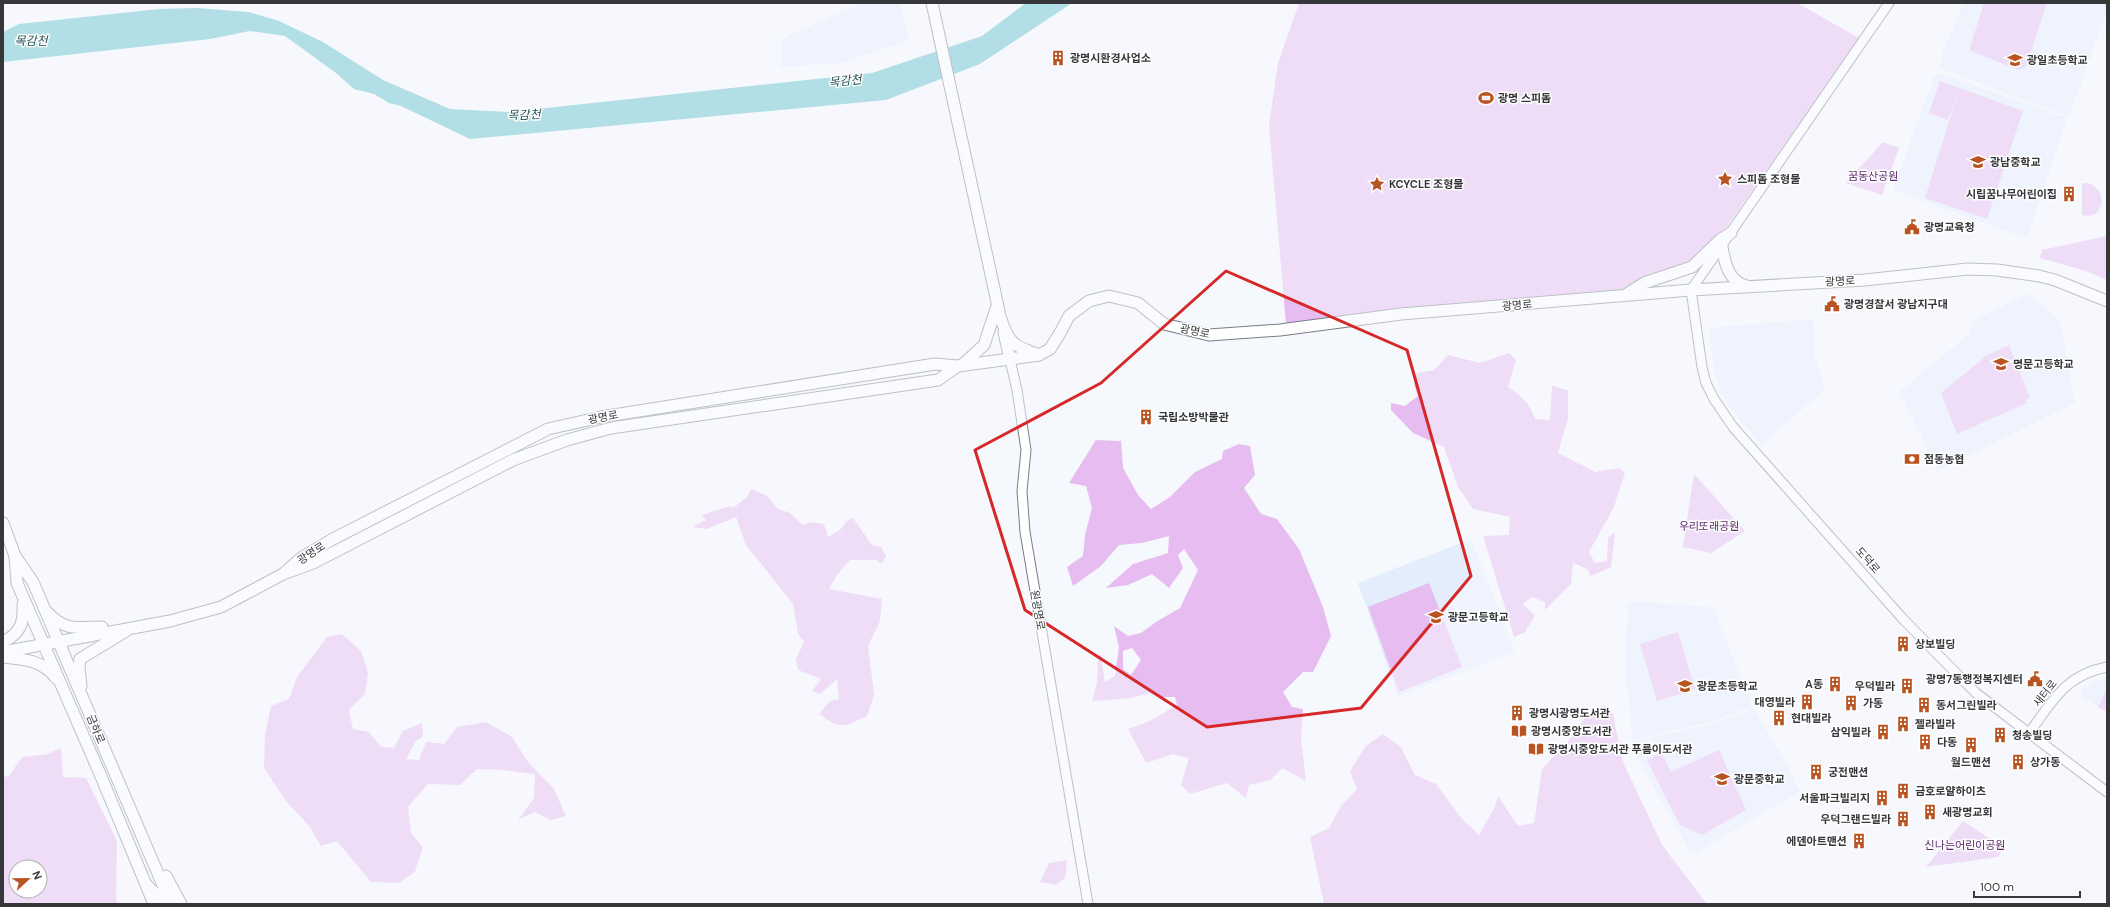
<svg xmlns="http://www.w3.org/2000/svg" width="2110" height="907" viewBox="0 0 2110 907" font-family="'DM Sans','Noto Sans KR',sans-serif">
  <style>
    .built { fill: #e4edfc }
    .green { fill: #e6bcf1; fill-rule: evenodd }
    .water { fill: #61c0ca }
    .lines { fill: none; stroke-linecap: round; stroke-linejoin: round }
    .tertiary-casing { stroke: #797d85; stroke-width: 11 }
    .secondary-casing { stroke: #797d85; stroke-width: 13 }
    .tertiary { stroke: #fff; stroke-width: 9 }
    .secondary { stroke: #fff; stroke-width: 11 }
    .marked { fill: none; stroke: #d62828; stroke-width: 3; stroke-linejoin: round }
    .labels { text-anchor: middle; stroke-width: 3; stroke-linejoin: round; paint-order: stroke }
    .poi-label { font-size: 11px; font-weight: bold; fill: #35373a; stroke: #fff; text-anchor: start }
    .park-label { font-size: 11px; fill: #5c286a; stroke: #fff }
    .street-label { font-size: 11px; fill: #35373a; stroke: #fff }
    .water-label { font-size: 12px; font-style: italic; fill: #255055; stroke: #fff }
  </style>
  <rect width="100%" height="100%" fill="#f5f8fd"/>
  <g class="built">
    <path d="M863,3H900L909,40L840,63L781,67V39Z"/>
    <path d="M1963,3H2107V10L2069,117L1939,68L1943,52Z"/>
    <path d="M1940,73L2067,118L2027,238L1893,190L1934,77Z"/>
    <path d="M2030,294L2060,321L2075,403L1938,470L1899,392L1967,336L1976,318Z"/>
    <path d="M1813,319L1814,352L1825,389L1762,445L1730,408L1718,386L1713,362L1709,328Z"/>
    <path d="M1471,539L1515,652L1398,696L1358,583Z"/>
    <path d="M1631,601L1709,607L1714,610L1752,707L1706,723L1633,740L1625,665L1628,606Z"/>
    <path d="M2107,678V689L2098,707L2082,696L2081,691L2092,683Z"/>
    <path d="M1754,709L1787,765L1800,792L1695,853L1690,852L1637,757L1632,742L1707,725Z"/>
  </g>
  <g class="green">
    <path d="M1299,3H1797L1859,38L1698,268L1623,291L1286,324L1269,125L1278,63Z"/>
    <path d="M1984,3H2047L2026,66L2019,70L1971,51L1970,47Z"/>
    <path d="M1940,81L2023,111L1987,219L1925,198L1958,93L1948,120L1929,113Z"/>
    <path d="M1883,142L1899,148L1882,195L1846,183Z"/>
    <path d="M2087,183C2110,189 2104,221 2082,215V184Z"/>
    <path d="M2107,236V280L2086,271L2040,258L2042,250Z"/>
    <path d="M2009,345L2030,398L2025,400L2027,403L1957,434L1941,393L1986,356Z"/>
    <path d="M1509,353L1516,360L1508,387C1523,397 1529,402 1535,419L1550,420L1552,386L1568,390V418L1558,453L1595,472L1619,468L1625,473L1614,507L1589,552L1595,563L1607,561L1608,538L1615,532L1611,567L1591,576L1587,569L1573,563L1571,584L1545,610V602L1532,597L1523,604L1535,616L1525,632L1514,637L1483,536L1509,535L1510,517L1473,509L1458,487L1444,447L1413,433L1391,410V403L1405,406L1418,396L1414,384L1417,373L1434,370L1448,355L1480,363Z"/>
    <path d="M1096,440L1121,441L1123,468L1138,495L1151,509L1170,497L1195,472L1222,459L1223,451L1239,444L1250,446L1255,475L1244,488L1261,514L1277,519L1299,549L1323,607L1331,636L1313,672H1303L1283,692L1292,707L1303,709L1301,740L1306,781L1282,768L1270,780L1249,785L1246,798L1227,783L1190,794L1181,785L1189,758L1173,754L1146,763L1128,729L1150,721L1177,705L1175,697H1157L1150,693L1131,698L1092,701L1097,683L1098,661L1100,653L1105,682L1115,676L1119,647L1114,626L1128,636L1141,633L1156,622L1180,608L1198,570L1184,549L1178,555L1183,568L1169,588L1152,574L1128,585L1106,588L1133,564L1168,553L1169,536L1142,543L1119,545L1101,566L1073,586L1067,567L1083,556L1085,535L1092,508L1086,486L1069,483ZM1132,648L1141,660L1131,675L1123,669V651Z"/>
    <path d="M1694,474L1745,531L1711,553L1683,547Z"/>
    <path d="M751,489L767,496L778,509L790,513L803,525L811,522L824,524L828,537L840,530L848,520L853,518L872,545L881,547L886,556L882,564L876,560H850L837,575L829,589L882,599L880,621L868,646L874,695L867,716C843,727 841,730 819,714L830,701L839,699L837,679L820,694L812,691L821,679L798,670L796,659L804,642L798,633L793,604L746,545L736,517L707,529L692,527L706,520L702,515L730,506L733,508L747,497Z"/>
    <path d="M1429,583L1462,667L1399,692L1368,607Z"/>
    <path d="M1678,632L1695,689L1657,701L1640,644Z"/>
    <path d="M342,634L361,651L368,673L365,694L349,710L353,729L369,732L381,747L394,748L403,731L422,723L423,736L415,742L406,759L419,760L426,742L444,744L457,727L486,722L512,737L528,762L554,789L566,816L551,820L535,812L518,820L534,798L535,774L503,770L477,769L460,785L428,784L408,807L411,833L423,847L415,872L399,883L371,882L337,841L321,846L310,827L286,801L264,768L265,735L271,706L289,699L297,677L327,637Z"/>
    <path d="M2107,689V712L2098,707Z"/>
    <path d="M1604,705L1613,714L1622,760L1662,845L1707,904H1324L1310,837L1329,828L1341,806L1357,789L1350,771L1366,746L1383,734L1401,747L1415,775L1436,784L1462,819L1479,835L1494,809L1498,796L1518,826L1534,823L1542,769L1571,738L1586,716Z"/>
    <path d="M61,748L63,777L86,778L117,841L116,898L118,904H3V777L9,776L22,757L48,754ZM16,867H40V891H16Z"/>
    <path d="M1719,750L1746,810L1702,835L1680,825L1647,760L1661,753L1671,772Z"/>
    <path d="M1963,821L2004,848L1998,857L1926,867Z"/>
    <path d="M1067,860L1065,878L1056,885L1040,882L1049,863Z"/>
  </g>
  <path class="water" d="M1026,3H1072L980,64L886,100L470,139L401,106L389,103L374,94L354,89L336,73L285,36L250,31L210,39L3,62V32L19,24L159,9L197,8L249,12L279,21L323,42L383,80L450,109L509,112L872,73L982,36Z"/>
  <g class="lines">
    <g class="tertiary-casing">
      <g id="tertiary">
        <path d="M1889,3L1691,290L1702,367L1706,383L1714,399L1733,427L1903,619L1950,667L1976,693L2107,792"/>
        <path d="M1010,360L1017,390L1026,450L1022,491L1025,532L1088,904"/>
        <path d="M2029,733C2053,701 2065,675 2107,667"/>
        <path d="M146,883L167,904"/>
      </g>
    </g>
    <g class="secondary-casing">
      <g id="secondary">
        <path d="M932,3L1000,316C1003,326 1007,338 1015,344C1019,348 1032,352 1039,355"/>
        <path d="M1722,247C1725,264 1729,282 1747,286"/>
        <path d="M1627,294L1644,283L1692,267L1721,239L1731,233"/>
        <path d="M1004,332L1010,360"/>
        <path d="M962,365L984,345L997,306"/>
        <path d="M3,523L15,556L33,582L171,904"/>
        <path d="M15,556L17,583L100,774L154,904"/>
        <path d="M283,574L301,558L333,539L548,429L601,417L935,364L958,366L1039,355L1050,349L1060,333L1069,316L1089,301L1109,296L1138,303L1164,324L1209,335L1280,330L1401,314L1691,290L1865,280L1968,269L1997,270L2039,276L2055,280L2107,301"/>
        <path d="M48,613C66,632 78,627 102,627"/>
        <path d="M3,642C21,633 24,622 23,604"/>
        <path d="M3,652L170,621L221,607L283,574L313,563L513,460L567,440L611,428L938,380L958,366"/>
        <path d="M3,657C24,659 42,660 56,678"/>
        <path d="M81,686L79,667L80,659L126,631"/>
        <path d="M166,876L181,904"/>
      </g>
    </g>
    <use href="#tertiary" class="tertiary"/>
    <use href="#secondary" class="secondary"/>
  </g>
  <path d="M0 0H2110V907H0ZM1226,271L1407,350L1471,576L1361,708L1207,727L1025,610L975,450L1101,383Z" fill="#f5f8fd" fill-opacity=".55" fill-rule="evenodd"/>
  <path class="marked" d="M1226,271L1407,350L1471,576L1361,708L1207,727L1025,610L975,450L1101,383Z"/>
  <defs>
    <g id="building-bare" transform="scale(1.2)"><path d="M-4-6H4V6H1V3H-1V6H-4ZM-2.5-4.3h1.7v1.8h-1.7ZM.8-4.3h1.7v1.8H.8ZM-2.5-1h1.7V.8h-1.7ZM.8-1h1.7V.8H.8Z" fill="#b95422" stroke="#fff" stroke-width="2.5" paint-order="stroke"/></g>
    <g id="school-bare" transform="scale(1.2)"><path d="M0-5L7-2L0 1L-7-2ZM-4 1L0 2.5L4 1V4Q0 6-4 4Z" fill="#b95422" stroke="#fff" stroke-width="2.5" paint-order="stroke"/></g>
    <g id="stadium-bare" transform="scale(1.2)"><path d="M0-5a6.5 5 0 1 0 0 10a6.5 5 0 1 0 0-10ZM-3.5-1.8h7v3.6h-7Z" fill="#b95422" stroke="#fff" stroke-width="2.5" paint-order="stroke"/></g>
    <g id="sight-bare" transform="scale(1.2)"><path d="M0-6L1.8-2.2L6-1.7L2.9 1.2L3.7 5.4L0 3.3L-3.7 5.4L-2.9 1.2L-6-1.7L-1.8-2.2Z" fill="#b95422" stroke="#fff" stroke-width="2.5" paint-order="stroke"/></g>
    <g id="civic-bare" transform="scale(1.2)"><path d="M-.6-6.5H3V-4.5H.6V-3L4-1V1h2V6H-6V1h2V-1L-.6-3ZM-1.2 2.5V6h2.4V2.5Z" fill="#b95422" stroke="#fff" stroke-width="2.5" paint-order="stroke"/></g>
    <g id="bank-bare" transform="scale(1.2)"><path d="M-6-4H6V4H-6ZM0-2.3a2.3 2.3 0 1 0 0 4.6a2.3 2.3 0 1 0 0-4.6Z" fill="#b95422" stroke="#fff" stroke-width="2.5" paint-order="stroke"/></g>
    <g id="library-bare" transform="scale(1.2)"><path d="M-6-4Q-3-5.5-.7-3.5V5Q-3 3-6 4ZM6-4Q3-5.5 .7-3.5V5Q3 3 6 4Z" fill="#b95422" stroke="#fff" stroke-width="2.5" paint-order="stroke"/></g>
  </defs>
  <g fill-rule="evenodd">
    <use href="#building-bare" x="1058" y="58"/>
    <use href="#school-bare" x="2015" y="60"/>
    <use href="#stadium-bare" x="1486" y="98"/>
    <use href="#school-bare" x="1978" y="162"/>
    <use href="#sight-bare" x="1725" y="179"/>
    <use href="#sight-bare" x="1377" y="184"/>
    <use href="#building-bare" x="2069" y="194"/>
    <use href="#civic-bare" x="1912" y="227"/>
    <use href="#civic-bare" x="1832" y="304"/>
    <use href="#school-bare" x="2001" y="364"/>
    <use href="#building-bare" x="1146" y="417"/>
    <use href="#bank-bare" x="1912" y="459"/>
    <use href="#school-bare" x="1436" y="617"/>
    <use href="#building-bare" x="1903" y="644"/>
    <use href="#civic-bare" x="2035" y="679"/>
    <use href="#building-bare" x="1835" y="684"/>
    <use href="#school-bare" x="1685" y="686"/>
    <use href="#building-bare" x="1907" y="686"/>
    <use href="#building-bare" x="1807" y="702"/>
    <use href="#building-bare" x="1851" y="703"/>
    <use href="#building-bare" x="1924" y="705"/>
    <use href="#building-bare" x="1517" y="713"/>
    <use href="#building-bare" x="1779" y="718"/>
    <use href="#building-bare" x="1903" y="724"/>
    <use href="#library-bare" x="1519" y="731"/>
    <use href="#building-bare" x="1883" y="732"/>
    <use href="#building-bare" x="2000" y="735"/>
    <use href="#building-bare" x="1925" y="742"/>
    <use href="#building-bare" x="1971" y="745"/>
    <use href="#library-bare" x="1536" y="749"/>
    <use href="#building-bare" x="2018" y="762"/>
    <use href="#building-bare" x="1816" y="772"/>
    <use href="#school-bare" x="1722" y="779"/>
    <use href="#building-bare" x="1903" y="791"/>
    <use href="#building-bare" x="1882" y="798"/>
    <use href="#building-bare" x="1930" y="812"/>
    <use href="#building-bare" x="1903" y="819"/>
    <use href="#building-bare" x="1859" y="841"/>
  </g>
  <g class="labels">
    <g class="poi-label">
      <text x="1070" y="62">광명시환경사업소</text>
      <text x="2027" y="64">광일초등학교</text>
      <text x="1498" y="102">광명 스피돔</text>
      <text x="1990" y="166">광남중학교</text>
      <text x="1737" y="183">스피돔 조형물</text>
      <text x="1389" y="188">KCYCLE 조형물</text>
      <text x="2057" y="198" text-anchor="end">시립꿈나무어린이집</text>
      <text x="1924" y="231">광명교육청</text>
      <text x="1844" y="308">광명경찰서 광남지구대</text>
      <text x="2013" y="368">명문고등학교</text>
      <text x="1158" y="421">국립소방박물관</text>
      <text x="1924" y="463">점동농협</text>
      <text x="1448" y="621">광문고등학교</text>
      <text x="1915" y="648">상보빌딩</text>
      <text x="2023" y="683" text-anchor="end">광명7동행정복지센터</text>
      <text x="1823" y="688" text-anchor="end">A동</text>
      <text x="1697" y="690">광문초등학교</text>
      <text x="1895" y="690" text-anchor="end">우덕빌라</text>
      <text x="1795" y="706" text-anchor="end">대영빌라</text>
      <text x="1863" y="707">가동</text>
      <text x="1936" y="709">동서그린빌라</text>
      <text x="1529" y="717">광명시광명도서관</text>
      <text x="1791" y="722">현대빌라</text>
      <text x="1915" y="728">젤라빌라</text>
      <text x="1531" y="735">광명시중앙도서관</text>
      <text x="1871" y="736" text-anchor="end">삼익빌라</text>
      <text x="2012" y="739">청송빌딩</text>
      <text x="1937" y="746">다동</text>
      <text x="1548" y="753">광명시중앙도서관 푸름이도서관</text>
      <text x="1971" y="766" text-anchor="middle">월드맨션</text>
      <text x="2030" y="766">상가동</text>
      <text x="1828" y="776">궁전맨션</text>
      <text x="1734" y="783">광문중학교</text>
      <text x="1915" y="795">금호로얄하이츠</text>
      <text x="1870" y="802" text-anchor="end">서울파크빌리지</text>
      <text x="1942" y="816">새광명교회</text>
      <text x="1891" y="823" text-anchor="end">우덕그랜드빌라</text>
      <text x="1847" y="845" text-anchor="end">에덴아트맨션</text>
    </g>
    <g class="park-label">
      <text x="1873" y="180">꿈동산공원</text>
      <text x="1709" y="530">우리또래공원</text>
      <text x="1965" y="849">신나는어린이공원</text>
    </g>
    <g class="street-label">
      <text transform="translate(1840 281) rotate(-3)" y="4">광명로</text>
      <text transform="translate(1517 305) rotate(-5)" y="4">광명로</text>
      <text transform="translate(1195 331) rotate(12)" y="4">광명로</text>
      <text transform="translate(603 417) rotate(-11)" y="4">광명로</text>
      <text transform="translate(311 553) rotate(-33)" y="4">광명로</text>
      <text transform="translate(1868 560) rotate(49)" y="4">도덕로</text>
      <text transform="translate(1038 610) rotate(80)" y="4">원광명로</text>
      <text transform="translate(2045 693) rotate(-52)" y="4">새터로</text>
      <text transform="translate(96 729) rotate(67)" y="4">금하로</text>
    </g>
    <g class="water-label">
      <text x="31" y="45">목감천</text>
      <text transform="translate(845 81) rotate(-6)" y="4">목감천</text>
      <text transform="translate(524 115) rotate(-2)" y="4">목감천</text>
    </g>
  </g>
  <rect width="2110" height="907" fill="none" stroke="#35373a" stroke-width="8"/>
  <g transform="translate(28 879) rotate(68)"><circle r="19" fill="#ffffff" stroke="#aeafb0"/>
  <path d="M0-3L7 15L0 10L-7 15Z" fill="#b95422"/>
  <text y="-6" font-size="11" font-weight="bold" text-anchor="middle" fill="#35373a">N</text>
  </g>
  <path d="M1974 891v6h106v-6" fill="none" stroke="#35373a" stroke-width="2"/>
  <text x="1980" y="891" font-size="12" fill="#35373a" stroke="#ffffff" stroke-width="3" paint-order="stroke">100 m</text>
</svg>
